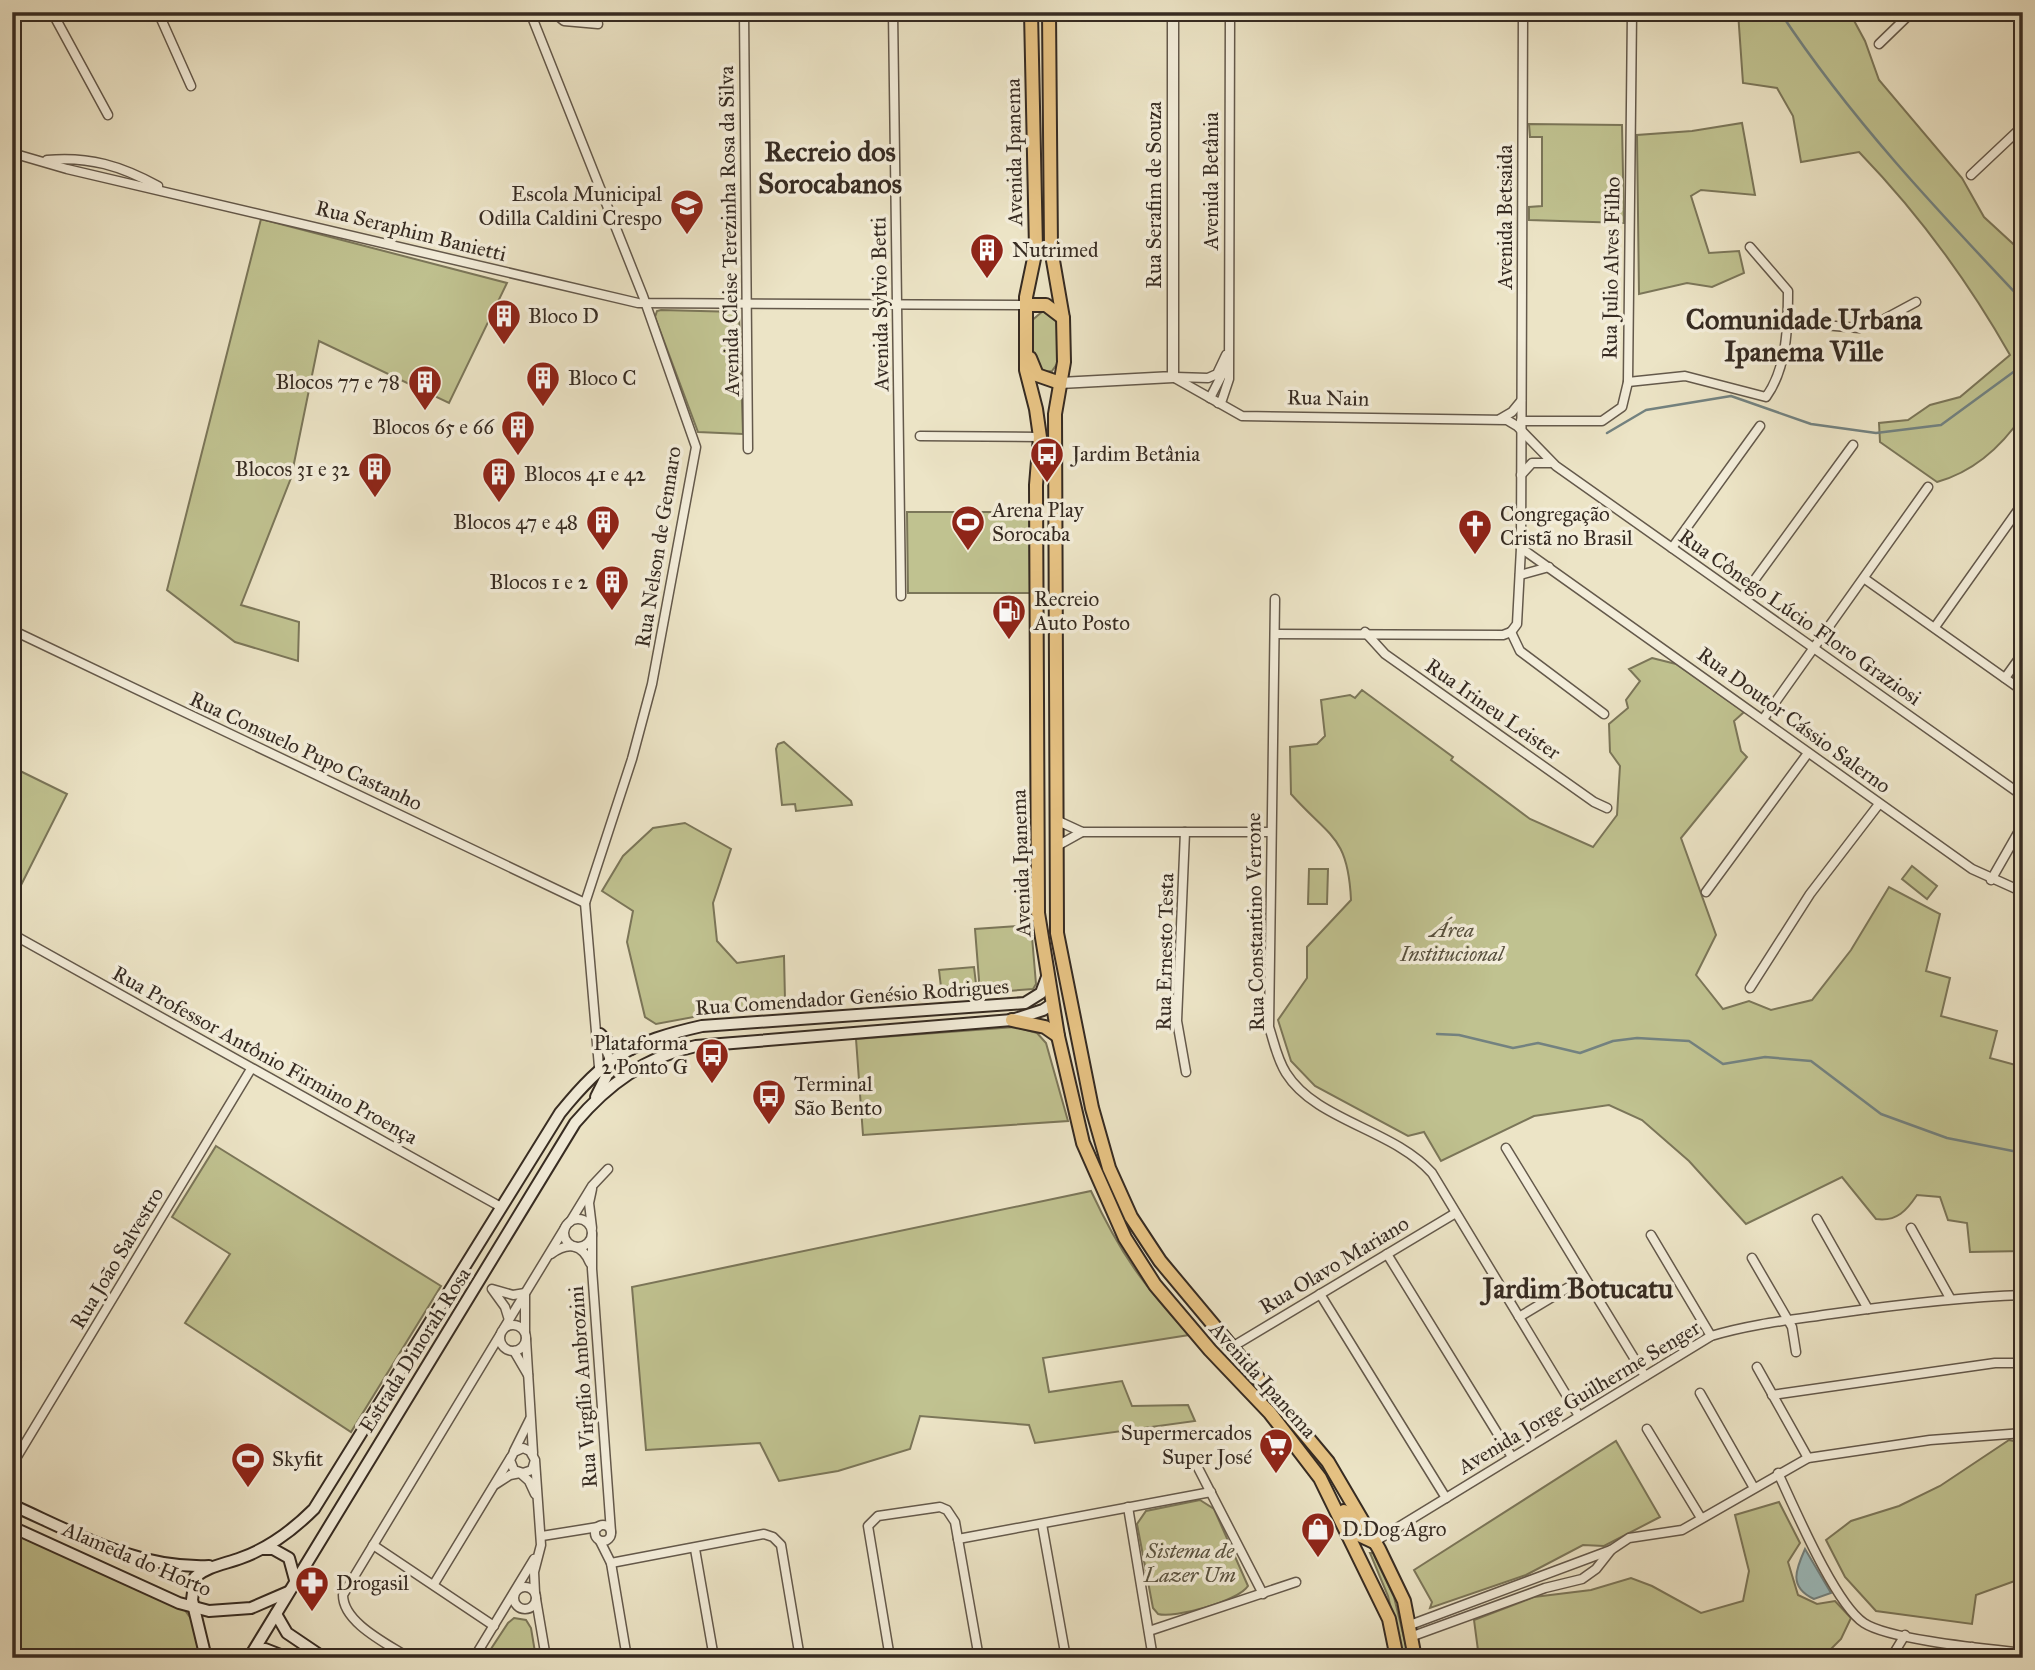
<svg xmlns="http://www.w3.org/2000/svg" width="2035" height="1670" viewBox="0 0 2035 1670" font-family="'IM FELL Great Primer',serif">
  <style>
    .green { fill: #c0c290; stroke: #7b7659; stroke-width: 2 }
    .water { fill: #9cbcbe; stroke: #738280; stroke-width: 2 }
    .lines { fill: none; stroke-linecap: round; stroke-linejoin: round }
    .stream { stroke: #738280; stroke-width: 2.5 }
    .minor-casing { stroke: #64594b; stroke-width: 11 }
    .tertiary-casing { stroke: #64594b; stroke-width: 13 }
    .secondary-casing { stroke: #362b22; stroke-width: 14 }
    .primary-casing { stroke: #362b22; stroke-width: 16 }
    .minor { stroke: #f3edda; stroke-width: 8 }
    .tertiary { stroke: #f3edda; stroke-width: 10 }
    .secondary { stroke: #f3edda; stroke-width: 10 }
    .primary { stroke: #e6c283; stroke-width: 12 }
    .labels { text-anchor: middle; stroke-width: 7; stroke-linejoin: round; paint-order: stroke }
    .street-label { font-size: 21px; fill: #362b22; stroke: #f3edda }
    .poi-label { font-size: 21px; fill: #362b22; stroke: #f3edda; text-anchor: start }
    .park-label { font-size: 21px; font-style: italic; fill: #58513e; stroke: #f3edda }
    .district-label { font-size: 28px; font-weight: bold; fill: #362b22; stroke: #f3edda }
  </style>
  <rect width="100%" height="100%" fill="#ece4c6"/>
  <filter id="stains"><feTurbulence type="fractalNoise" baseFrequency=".00286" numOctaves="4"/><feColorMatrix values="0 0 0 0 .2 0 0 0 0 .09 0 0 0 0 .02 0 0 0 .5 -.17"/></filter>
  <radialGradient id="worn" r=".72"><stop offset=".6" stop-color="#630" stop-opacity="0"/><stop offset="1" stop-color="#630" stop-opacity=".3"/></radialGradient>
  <g class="green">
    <path d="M1738,12H1845L1851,15L1865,41L1879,80L1962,178L1984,217L2023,253V415C2002,446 1973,472 1937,482L1880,442L1879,423L1908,420L1930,405L1960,397L2010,355C1968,281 1918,213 1859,152L1801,162L1793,116L1777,88L1743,83Z"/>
    <path d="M1742,123L1755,195L1701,190L1691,196L1709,253L1739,251L1744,273L1712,287L1687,283L1639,294L1637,135L1692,131Z"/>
    <path d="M1529,124L1622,125L1624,223L1529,220V207L1542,206V137H1530Z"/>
    <path d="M261,219L507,283L449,403L319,341L291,478L241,605L299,622L298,661L235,642L167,590Z"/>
    <path d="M661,310L739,312L743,434L698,432L655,317L657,311Z"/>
    <path d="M1043,311L1058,322L1059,361L1052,371L1043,372L1033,359L1030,322Z"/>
    <path d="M907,512H1029L1030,593H908Z"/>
    <path d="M1652,658L1676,664L1744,712L1734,721L1741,751L1747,757L1681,838L1716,935L1696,975L1723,1009L1749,1001L1771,1010L1812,1000L1851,950L1889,887L1940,914L1926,971L1950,978L1941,1016L1997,1031L1990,1058L2023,1067V1251L1970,1252L1967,1223L1948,1220L1940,1197L1917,1195C1907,1210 1897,1222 1876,1219L1842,1177L1746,1224L1689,1161L1642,1120L1609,1105L1534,1116L1441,1161L1424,1132L1408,1136L1315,1086L1291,1061L1278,1020L1307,978V947L1351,900C1348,835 1329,837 1291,794L1290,747L1317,744L1325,736L1321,700L1350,695L1355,698L1362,690L1453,757L1451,760L1530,819L1593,847L1617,815L1620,766L1610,752L1609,724L1628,708L1626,700L1640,681L1629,669Z"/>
    <path d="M784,742L851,801L852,805L796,811L795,804L782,805L776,749L778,744Z"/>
    <path d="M12,767L67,794L12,903Z"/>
    <path d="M685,823L731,849L713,903L717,941L737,963L784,956L785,1000L656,1024L645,1017L627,942L633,911L602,891L623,856L653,828Z"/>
    <path d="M1912,866L1937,886L1927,899L1902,879Z"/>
    <path d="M1309,869H1328L1327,904H1308Z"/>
    <path d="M1031,925L1036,984L1033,989L980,993L975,929Z"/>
    <path d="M974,967L976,984L941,987L939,970Z"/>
    <path d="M1015,1027L1037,1033L1046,1043L1068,1121L863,1135L856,1039Z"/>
    <path d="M216,1146L441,1286L351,1432L185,1323L230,1254L172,1217Z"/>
    <path d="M1091,1191C1120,1253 1143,1285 1189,1335L1043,1358L1049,1392L1122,1381L1132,1406L1188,1405L1195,1421L1035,1443L1029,1425L920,1416L910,1449L838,1471L779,1481L760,1443L646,1450L632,1287Z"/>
    <path d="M2009,1440L2023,1443V1578L1976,1595L1972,1624L1876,1611L1845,1577L1826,1540L1851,1521L1899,1506L1940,1486Z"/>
    <path d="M1616,1441L1660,1517L1604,1546L1583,1545L1526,1575L1430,1608L1432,1602L1414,1570Z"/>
    <path d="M1200,1500L1214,1509L1248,1586C1238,1601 1174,1619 1158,1614L1153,1608L1137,1524L1146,1511Z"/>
    <path d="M1779,1502L1800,1543L1788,1562L1798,1595L1817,1604L1835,1601L1851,1618L1841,1639L1822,1658H1479L1474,1620L1534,1597L1591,1590L1631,1578L1652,1586L1701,1613L1743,1601L1749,1571L1735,1515Z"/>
    <path d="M12,1533L184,1609L197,1627L203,1658L12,1657Z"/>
    <path d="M1370,1553H1373L1394,1597L1409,1658H1403L1388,1596Z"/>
    <path d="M514,1618L526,1620L531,1628L536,1658H485L508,1623Z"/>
  </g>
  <path class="water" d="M1805,1549L1831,1593L1814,1599C1788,1587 1796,1569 1805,1549Z"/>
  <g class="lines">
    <g class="stream">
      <path d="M1780,12C1850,118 1936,209 2023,301"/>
      <path d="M1607,433L1646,410L1731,396L1811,424L1876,433L1941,425L2023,365"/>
      <path d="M1437,1034L1459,1035L1513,1048L1538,1043L1580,1053L1613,1041L1637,1038L1689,1041L1723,1064L1765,1057L1811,1061L1881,1114L1947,1138L2023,1153"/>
    </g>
    <g class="minor-casing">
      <g id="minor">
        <path d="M52,12L108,115"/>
        <path d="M158,12L191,86"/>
        <path d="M530,12L643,296L696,447L652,684L632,759L585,903L599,1067"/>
        <path d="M553,12L564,21L598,24"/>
        <path d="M744,12L748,449"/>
        <path d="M893,12L901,596"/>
        <path d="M744,14L1031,13"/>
        <path d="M1879,44L1912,12"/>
        <path d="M12,153L67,169L638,303L1026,305"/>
        <path d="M47,160C89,156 121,166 158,186"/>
        <path d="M1971,175L2023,126"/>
        <path d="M1788,322L1859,328L1877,323L1916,302"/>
        <path d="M1173,377L1242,416L1507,420L1517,426L1556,466L2023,796"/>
        <path d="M1175,377L1208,378L1217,374L1226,355"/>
        <path d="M1628,382L1685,376L1766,397C1787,368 1788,326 1788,291L1750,247"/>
        <path d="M1210,398L1225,369"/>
        <path d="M1218,403L1222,400L1229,379L1230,12"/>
        <path d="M1500,419L1512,412L1521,401"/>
        <path d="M1521,421H1602L1622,407L1628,382L1632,12"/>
        <path d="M920,436L1040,437"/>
        <path d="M1521,475L1532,463H1550"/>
        <path d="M1521,548L1972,869L2023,892"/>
        <path d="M1672,548L1760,426"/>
        <path d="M1520,575L1549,567"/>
        <path d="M1865,579L2023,691"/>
        <path d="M1742,597L1853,445"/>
        <path d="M1275,599L1269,1027C1274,1042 1277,1059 1286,1073C1316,1121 1393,1129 1432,1173L1579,1416"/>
        <path d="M1935,627L2023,503"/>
        <path d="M12,630L585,903"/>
        <path d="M1365,632L1385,654L1594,802L1607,808"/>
        <path d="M1511,632L1517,624L1521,548L1523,12"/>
        <path d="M1511,632L1520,651L1604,714"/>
        <path d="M1275,634L1503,635L1511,632"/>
        <path d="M2005,678L2023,653"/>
        <path d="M1764,718L1928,487"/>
        <path d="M1056,820L1082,832H1270"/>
        <path d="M1185,832L1177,1021L1186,1072"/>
        <path d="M1057,846L1082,832"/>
        <path d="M1991,880L2023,824"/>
        <path d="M1706,892L1808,753"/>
        <path d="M12,934L501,1207"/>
        <path d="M1750,988L1810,894L1879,804"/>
        <path d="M601,1037L610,1060"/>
        <path d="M1506,1148L1645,1376"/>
        <path d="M1817,1219L1868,1309"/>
        <circle cx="578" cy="1233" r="14"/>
        <path d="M570,1222L592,1186L608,1169"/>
        <path d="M592,1228L589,1203L592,1189"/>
        <path d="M1911,1228L1950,1298"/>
        <path d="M592,1234V1269L611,1532"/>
        <path d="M1651,1235L1711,1336"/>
        <path d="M551,1254C567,1242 582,1243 590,1263"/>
        <path d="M1387,1254L1512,1457"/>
        <path d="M1752,1258L1792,1327L1796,1352"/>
        <path d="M1320,1294L1446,1498"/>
        <path d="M525,1296V1332"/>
        <path d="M1519,1317L1584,1278"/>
        <path d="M509,1320L505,1307L492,1289L513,1295L525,1293"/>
        <circle cx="513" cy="1338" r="13"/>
        <path d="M504,1328L566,1226"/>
        <path d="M526,1339L533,1453"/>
        <path d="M1232,1347L1454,1214"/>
        <path d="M514,1351L528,1375"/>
        <path d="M1757,1367L1808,1458"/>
        <path d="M1700,1393L1754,1488"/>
        <path d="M1772,1395L1995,1363H2023"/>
        <path d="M1647,1429L1701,1518"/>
        <path d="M514,1451L530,1419"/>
        <path d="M1193,1458L1263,1594"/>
        <path d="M12,1465L251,1069"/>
        <path d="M1778,1473C1794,1507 1835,1604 1864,1623C1890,1640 1988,1649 2023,1653"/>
        <path d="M496,1484L510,1475L520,1473L529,1481L535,1494"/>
        <path d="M1128,1507L1153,1658"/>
        <path d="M1042,1524L1066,1658"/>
        <circle cx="603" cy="1533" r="8"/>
        <path d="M542,1536L598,1527"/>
        <path d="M958,1539L1211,1492"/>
        <path d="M600,1541L611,1563L627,1658"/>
        <path d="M1374,1542L1711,1336C1751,1324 1790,1320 1831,1314C1895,1305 1958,1297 2023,1295"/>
        <path d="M373,1545L494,1626"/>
        <path d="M695,1549L714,1658"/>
        <path d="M611,1563L764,1534L773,1537L781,1545L800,1658"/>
        <path d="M434,1584L511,1457"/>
        <circle cx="525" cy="1598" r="11"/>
        <path d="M535,1593L534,1572L541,1545L535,1460L530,1451L523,1448L514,1452L510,1460L514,1470L523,1473L532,1470L535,1460"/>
        <path d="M536,1599L546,1658"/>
        <path d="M1410,1625L1611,1550"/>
        <path d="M1149,1631L1296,1582"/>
        <path d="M1413,1636L1545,1588L1582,1579L1596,1569L1611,1550L1629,1538L1682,1530L1808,1458L1930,1440L2023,1433"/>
        <path d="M409,1658C388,1644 343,1623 343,1595L500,1335"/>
        <path d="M474,1658L534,1559"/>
        <path d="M890,1658L868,1526L878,1516L940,1507L947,1510L955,1522L979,1658"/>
        <path d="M1891,1658L1905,1635"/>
        <path d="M1965,1658L1972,1647"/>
      </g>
    </g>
    <g class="tertiary-casing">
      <path id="tertiary" d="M1060,383L1173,377V12"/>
    </g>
    <g class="secondary-casing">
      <g id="secondary">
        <path d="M600,1034L612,1046L631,1049"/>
        <path d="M596,1097L608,1073L610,1060"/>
        <path d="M12,1505C77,1534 137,1569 209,1566"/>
        <path d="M12,1527L179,1603L209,1611L251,1608L288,1592"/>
        <path d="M263,1549H273L289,1558L295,1580"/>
        <path d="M276,1614L287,1633L324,1658"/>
        <path d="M254,1651L265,1649L288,1658"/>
        <path d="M206,1658L192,1600L195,1577C208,1566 225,1564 241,1558C269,1548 293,1530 314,1509L560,1113C605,1057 631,1042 702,1026L1025,1003L1041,993L1047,977"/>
        <path d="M249,1658L575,1123C608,1084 645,1057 696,1046L1012,1020L1043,1010L1052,1004"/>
      </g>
    </g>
    <g class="primary-casing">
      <g id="primary">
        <path d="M1031,12L1036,249L1026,297V370L1036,409L1040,437L1036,485L1038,913L1058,1036L1083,1143L1125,1238L1155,1285L1210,1350L1270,1413L1320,1478L1389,1619L1397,1658"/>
        <path d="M1049,12L1051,249L1063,318L1064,362L1055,414L1057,933L1092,1108L1109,1168L1131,1217L1160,1261L1328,1462L1379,1549L1404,1601L1415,1658"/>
        <path d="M1026,305H1046L1063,318"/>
        <path d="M1030,358L1037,375L1060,383"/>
        <path d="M1012,1020L1045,1027L1058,1036"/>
        <path d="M1344,1511L1359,1535L1374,1542"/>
      </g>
    </g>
    <use href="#minor" class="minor"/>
    <use href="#tertiary" class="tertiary"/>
    <use href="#secondary" class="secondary"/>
    <use href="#primary" class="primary"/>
  </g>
  <defs>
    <g id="school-pin" transform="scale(1.75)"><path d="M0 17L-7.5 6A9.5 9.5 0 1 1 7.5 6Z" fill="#8f2418" stroke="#f3edda"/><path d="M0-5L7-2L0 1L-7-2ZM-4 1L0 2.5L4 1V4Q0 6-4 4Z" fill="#fff"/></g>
    <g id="building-pin" transform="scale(1.75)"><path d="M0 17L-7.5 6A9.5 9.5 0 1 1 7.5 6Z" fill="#8f2418" stroke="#f3edda"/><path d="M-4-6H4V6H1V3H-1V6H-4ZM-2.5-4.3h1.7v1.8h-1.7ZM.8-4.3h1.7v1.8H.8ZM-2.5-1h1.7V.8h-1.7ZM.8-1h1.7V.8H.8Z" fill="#fff"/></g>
    <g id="bus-pin" transform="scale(1.75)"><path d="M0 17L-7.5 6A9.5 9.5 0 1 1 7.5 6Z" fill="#8f2418" stroke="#f3edda"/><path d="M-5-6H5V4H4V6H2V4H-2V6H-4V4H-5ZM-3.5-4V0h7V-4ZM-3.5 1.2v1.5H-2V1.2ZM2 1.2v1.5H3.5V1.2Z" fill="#fff"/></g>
    <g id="stadium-pin" transform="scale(1.75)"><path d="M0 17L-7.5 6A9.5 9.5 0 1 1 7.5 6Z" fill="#8f2418" stroke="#f3edda"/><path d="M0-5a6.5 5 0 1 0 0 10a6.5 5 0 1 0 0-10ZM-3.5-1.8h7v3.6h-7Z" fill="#fff"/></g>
    <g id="church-pin" transform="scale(1.75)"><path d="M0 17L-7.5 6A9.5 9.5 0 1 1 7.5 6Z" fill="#8f2418" stroke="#f3edda"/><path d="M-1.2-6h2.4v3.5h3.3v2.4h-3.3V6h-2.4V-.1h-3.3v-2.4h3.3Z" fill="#fff"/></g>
    <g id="fuel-pin" transform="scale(1.75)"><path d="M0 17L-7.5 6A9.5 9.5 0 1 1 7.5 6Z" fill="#8f2418" stroke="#f3edda"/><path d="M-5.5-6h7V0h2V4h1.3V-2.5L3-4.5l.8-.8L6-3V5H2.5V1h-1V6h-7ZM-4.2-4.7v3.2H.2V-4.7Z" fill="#fff"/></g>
    <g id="supermarket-pin" transform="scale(1.75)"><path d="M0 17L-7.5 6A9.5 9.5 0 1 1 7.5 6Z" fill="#8f2418" stroke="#f3edda"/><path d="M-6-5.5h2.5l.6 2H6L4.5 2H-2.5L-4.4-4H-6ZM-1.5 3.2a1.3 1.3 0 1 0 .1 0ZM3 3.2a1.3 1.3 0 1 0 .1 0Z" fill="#fff"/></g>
    <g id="shop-pin" transform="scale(1.75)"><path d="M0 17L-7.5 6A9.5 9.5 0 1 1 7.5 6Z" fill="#8f2418" stroke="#f3edda"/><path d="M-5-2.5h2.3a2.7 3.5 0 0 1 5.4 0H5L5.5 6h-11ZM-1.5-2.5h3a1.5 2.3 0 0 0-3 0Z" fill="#fff"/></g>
    <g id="pharmacy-pin" transform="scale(1.75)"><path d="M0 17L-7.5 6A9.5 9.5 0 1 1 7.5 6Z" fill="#8f2418" stroke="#f3edda"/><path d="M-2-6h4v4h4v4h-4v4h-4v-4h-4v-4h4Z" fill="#fff"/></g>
  </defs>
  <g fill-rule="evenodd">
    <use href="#school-pin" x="687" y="206"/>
    <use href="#building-pin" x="987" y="250"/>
    <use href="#building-pin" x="504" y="316"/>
    <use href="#building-pin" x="543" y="378"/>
    <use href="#building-pin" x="425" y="382"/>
    <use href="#building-pin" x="518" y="427"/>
    <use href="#bus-pin" x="1047" y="454"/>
    <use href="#building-pin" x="375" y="469"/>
    <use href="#building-pin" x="499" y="474"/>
    <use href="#building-pin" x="603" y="522"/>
    <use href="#stadium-pin" x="968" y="522"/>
    <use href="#church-pin" x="1475" y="526"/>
    <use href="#building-pin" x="612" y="582"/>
    <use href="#fuel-pin" x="1009" y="611"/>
    <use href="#bus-pin" x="712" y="1055"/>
    <use href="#bus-pin" x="769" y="1096"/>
    <use href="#supermarket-pin" x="1276" y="1445"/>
    <use href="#stadium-pin" x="248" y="1459"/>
    <use href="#shop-pin" x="1318" y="1529"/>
    <use href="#pharmacy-pin" x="312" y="1583"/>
  </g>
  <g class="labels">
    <g class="street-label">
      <text transform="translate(1014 152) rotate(-91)" y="7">Avenida Ipanema</text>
      <text transform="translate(1211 181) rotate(-90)" y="7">Avenida Betânia</text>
      <text transform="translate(1154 195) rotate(-90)" y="7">Rua Serafim de Souza</text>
      <text transform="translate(1505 217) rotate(-90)" y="7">Avenida Betsaida</text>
      <text transform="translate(411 231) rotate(14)" y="7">Rua Seraphim Banietti</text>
      <text transform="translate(729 231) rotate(-91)" y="7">Avenida Cleise Terezinha Rosa da Silva</text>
      <text transform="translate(1611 268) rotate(-89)" y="7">Rua Julio Alves Filho</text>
      <text transform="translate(880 304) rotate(-91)" y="7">Avenida Sylvio Betti</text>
      <text transform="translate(1328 398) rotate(1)" y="7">Rua Nain</text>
      <text transform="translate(658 547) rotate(-81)" y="7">Rua Nelson de Gennaro</text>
      <text transform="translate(1800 617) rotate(35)" y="7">Rua Cônego Lúcio Floro Graziosi</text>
      <text transform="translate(1493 709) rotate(35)" y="7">Rua Irineu Leister</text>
      <text transform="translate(1794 720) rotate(36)" y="7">Rua Doutor Cássio Salerno</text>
      <text transform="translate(306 751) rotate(25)" y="7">Rua Consuelo Pupo Castanho</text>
      <text transform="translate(1021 863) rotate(-92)" y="7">Avenida Ipanema</text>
      <text transform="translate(1255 922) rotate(-91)" y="7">Rua Constantino Verrone</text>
      <text transform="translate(1165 952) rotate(-89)" y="7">Rua Ernesto Testa</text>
      <text transform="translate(852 997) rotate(-4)" y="7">Rua Comendador Genésio Rodrigues</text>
      <text transform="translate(265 1055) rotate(29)" y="7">Rua Professor Antônio Firmino Proença</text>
      <text transform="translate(117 1258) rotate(-59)" y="7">Rua João Salvestro</text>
      <text transform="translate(1334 1265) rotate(-31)" y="7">Rua Olavo Mariano</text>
      <text transform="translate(415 1350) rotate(-58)" y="7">Estrada Dinorah Rosa</text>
      <text transform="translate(1263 1380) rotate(48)" y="7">Avenida Ipanema</text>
      <text transform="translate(583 1387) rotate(-94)" y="7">Rua Virgílio Ambrozini</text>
      <text transform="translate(1579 1397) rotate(-31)" y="7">Avenida Jorge Guilherme Senger</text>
      <text transform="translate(137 1559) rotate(23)" y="7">Alameda do Horto</text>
    </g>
    <g class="poi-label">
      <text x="662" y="201" text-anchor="end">Escola Municipal<tspan x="662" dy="24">Odilla Caldini Crespo</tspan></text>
      <text x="1012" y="257">Nutrimed</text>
      <text x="528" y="323">Bloco D</text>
      <text x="568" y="385">Bloco C</text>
      <text x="400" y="389" text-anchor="end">Blocos 77 e 78</text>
      <text x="494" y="434" text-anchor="end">Blocos 65 e 66</text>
      <text x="1072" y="461">Jardim Betânia</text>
      <text x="350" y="476" text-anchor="end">Blocos 31 e 32</text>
      <text x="524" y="481">Blocos 41 e 42</text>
      <text x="992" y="517">Arena Play<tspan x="992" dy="24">Sorocaba</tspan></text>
      <text x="1500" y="521">Congregação<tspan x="1500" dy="24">Cristã no Brasil</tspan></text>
      <text x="578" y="529" text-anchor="end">Blocos 47 e 48</text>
      <text x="588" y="589" text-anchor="end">Blocos 1 e 2</text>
      <text x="1034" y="606">Recreio<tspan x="1034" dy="24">Auto Posto</tspan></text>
      <text x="688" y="1050" text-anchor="end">Plataforma<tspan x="688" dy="24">2 Ponto G</tspan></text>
      <text x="794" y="1091">Terminal<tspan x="794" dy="24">São Bento</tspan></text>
      <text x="1252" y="1440" text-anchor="end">Supermercados<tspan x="1252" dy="24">Super José</tspan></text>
      <text x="272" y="1466">Skyfit</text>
      <text x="1342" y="1536">D.Dog Agro</text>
      <text x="336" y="1590">Drogasil</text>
    </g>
    <g class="park-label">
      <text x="1452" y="937">Área<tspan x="1452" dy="24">Institucional</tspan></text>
      <text x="1190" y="1558">Sistema de<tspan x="1190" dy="24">Lazer Um</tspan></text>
    </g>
    <g class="district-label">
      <text x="830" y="161">Recreio dos<tspan x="830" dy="32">Sorocabanos</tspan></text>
      <text x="1804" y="329">Comunidade Urbana<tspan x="1804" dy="32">Ipanema Ville</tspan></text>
      <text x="1578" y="1298">Jardim Botucatu</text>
    </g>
  </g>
  <rect width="2035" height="1670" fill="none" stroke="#ece4c6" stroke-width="42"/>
  <rect x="14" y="14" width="2007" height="1642" fill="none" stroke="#362b22" stroke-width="3.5"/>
  <rect x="21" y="21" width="1993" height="1628" fill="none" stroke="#362b22" stroke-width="2"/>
  <rect width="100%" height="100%" filter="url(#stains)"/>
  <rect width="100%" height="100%" fill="url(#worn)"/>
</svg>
